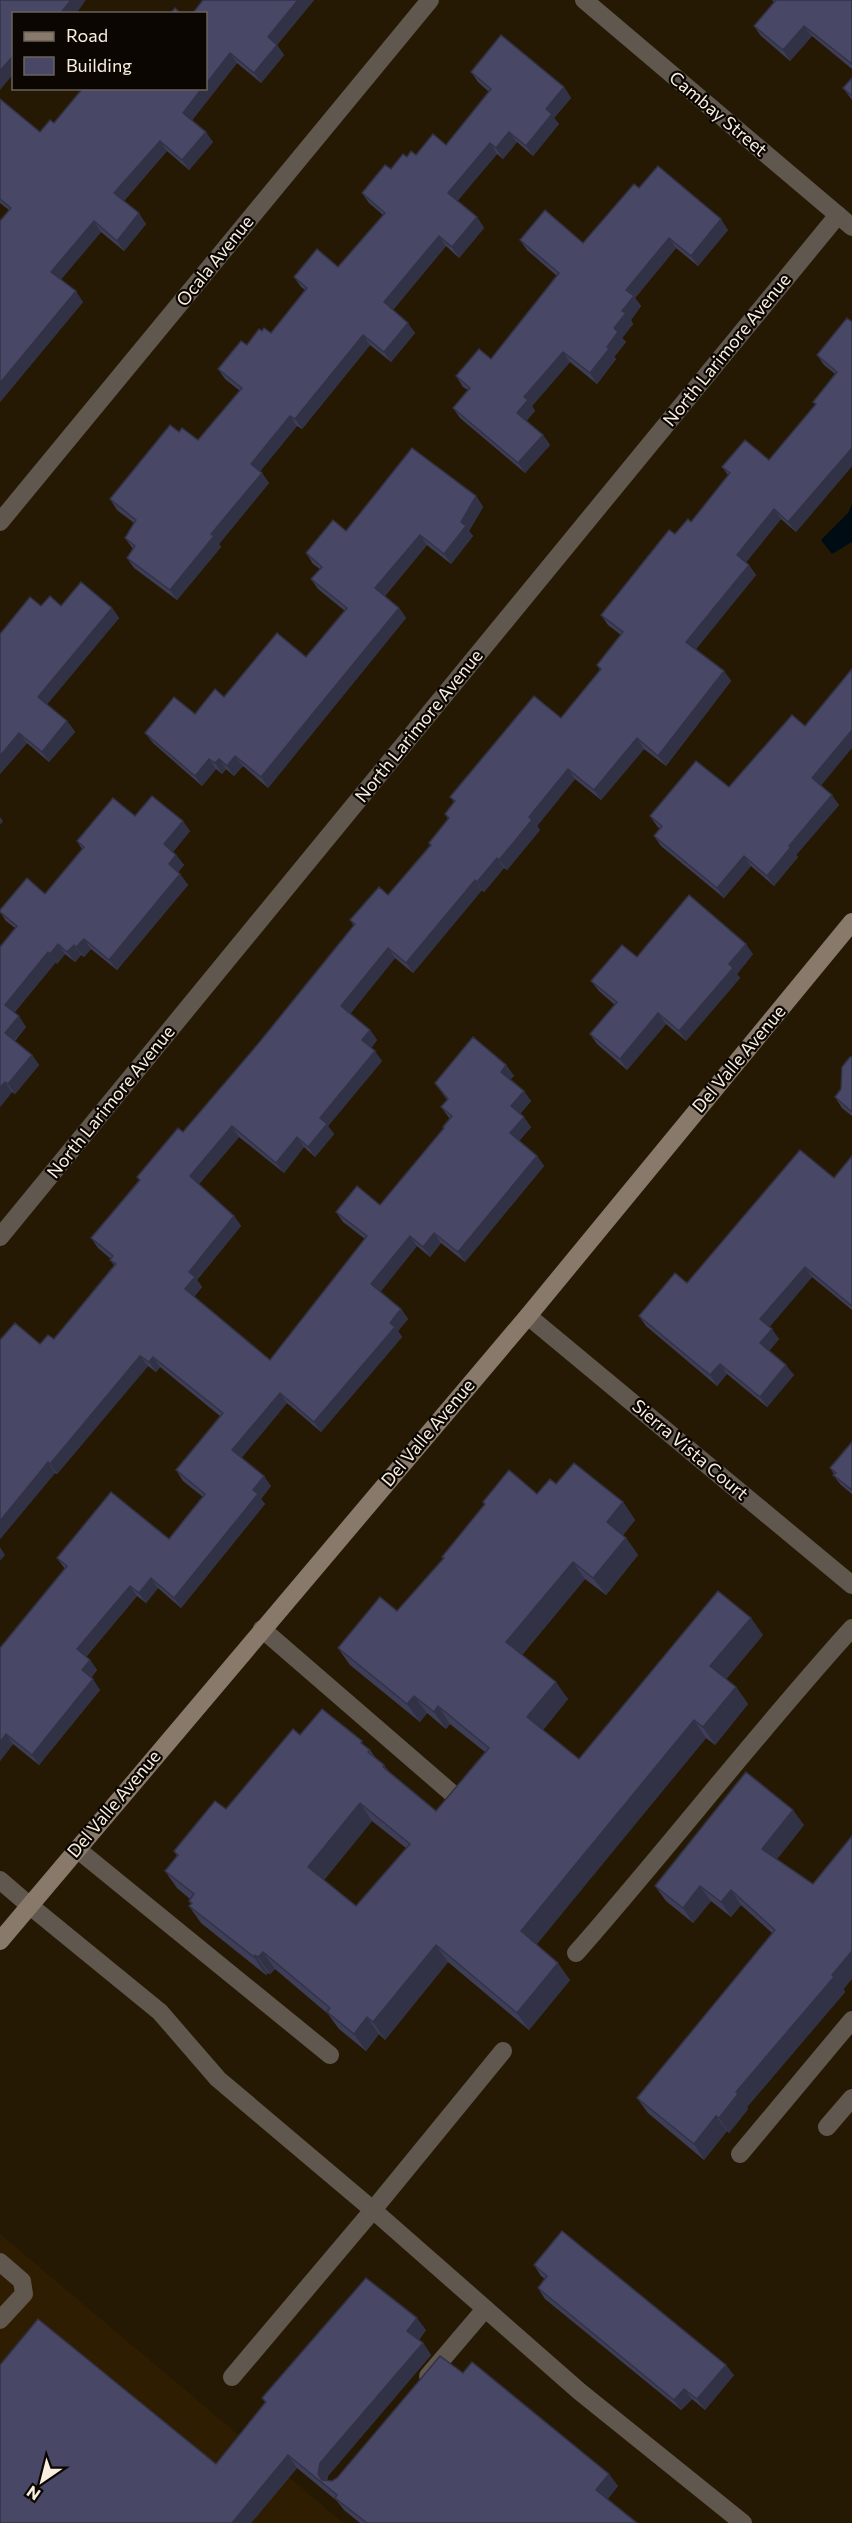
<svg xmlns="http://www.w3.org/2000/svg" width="852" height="2523" viewBox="0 0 852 2523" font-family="Commissioner,sans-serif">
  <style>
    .built { fill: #2e1d00 }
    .water { fill: #000c13 }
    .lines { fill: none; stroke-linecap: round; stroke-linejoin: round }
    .lane { stroke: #60574e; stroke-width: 18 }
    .street { stroke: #60574e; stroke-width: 18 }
    .secondary { stroke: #88796b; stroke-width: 18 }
    .wall { fill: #3e3e58; fill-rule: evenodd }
    .shaded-wall { fill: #323247 }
    .building { fill: #484866; stroke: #323247; stroke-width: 1.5; fill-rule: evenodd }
    .labels { text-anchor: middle; stroke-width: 4.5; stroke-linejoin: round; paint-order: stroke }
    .street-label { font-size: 18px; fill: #f8efe1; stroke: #0b0601 }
  </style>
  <rect width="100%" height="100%" fill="#261904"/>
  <path class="built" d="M0,2234L343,2523H0Z"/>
  <path class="water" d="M852,504V542L832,554L821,540L848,513Z"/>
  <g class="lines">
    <g class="lane">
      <path d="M262,1629L455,1796"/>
      <path d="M77,1849L330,2055"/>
      <path d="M29,1905L160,2012L218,2079L373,2210L579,2391L743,2523"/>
      <path d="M576,1953C670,1846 757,1733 852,1628"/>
      <path d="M827,2127L852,2098"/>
      <path d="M740,2154L852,2020"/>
      <path d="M0,2262L22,2281L24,2294L0,2320"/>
      <path d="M428,2376L485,2309"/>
      <path d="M232,2377L373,2210L503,2051"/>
    </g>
    <g class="street">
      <path d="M584,0L852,227"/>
      <path d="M0,522L430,0"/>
      <path d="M0,1237L838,215"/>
      <path d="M528,1316L852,1585"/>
      <path d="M0,1880L29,1905"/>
    </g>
    <path class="secondary" d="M0,1941L528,1316L852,922"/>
  </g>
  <g class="wall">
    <path d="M203,0H314L277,45L284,55L261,83L237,63L192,120L213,142L189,170L167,151L124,201L146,224L124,251L101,232L61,279L83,302L0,402V221L9,210L0,203V99L40,132L54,123L206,88Z"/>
    <path d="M772,0H852V69L812,36L790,61L761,36L754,26L774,2Z"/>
    <path d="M471,72L564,87L571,98L554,118L559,124L533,156L517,142L503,159L497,154L457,201L477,217L484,228L459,258L446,246L393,310L415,333L391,362L370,345L302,429L297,426L260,471L269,483L219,544L221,547L177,600L134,568L127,558L133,549L125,538L134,523L117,510L110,499L179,432L198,440L240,391L225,379L218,369L262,331L271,333L305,290L301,287L294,277L338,267L383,215L369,203L362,193L407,157L416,155L446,145L489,92L478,82Z"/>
    <path d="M852,78V100L843,88Z"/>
    <path d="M639,188L728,230L698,266L676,248L635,298L641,306L631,320L633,324L622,338L626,342L614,357L616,359L597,384L570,362L532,406L535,411L526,421L543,435L550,445L525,473L460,418L453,408L468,390L463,387L456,376L491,359L557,276L527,250L520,240L583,243Z"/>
    <path d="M852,322V466L796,532L781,519L746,562L756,575L695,650L724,671L731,681L666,766L644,749L601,800L575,779L537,826L540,830L507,870L504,868L484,892L482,890L413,973L395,958L350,1014L370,1030L377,1040L371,1048L382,1061L328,1126L334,1134L315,1157L304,1147L284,1173L239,1137L199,1184L234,1216L241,1226L197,1280L202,1287L194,1297L270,1360L365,1239L343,1222L336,1212L380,1205L444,1129L443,1127L450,1119L441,1107L447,1100L435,1083L506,1065L514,1076L510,1079L531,1101L520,1114L531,1127L519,1141L537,1156L544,1166L465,1262L441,1243L430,1257L417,1246L380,1292L401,1309L408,1319L398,1331L402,1337L321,1432L287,1403L241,1458L271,1486L261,1499L265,1504L181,1608L158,1588L146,1603L137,1596L86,1657L90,1660L97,1670L91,1678L100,1690L39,1765L13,1744L0,1761V1648L65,1569L57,1558L169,1539L203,1497L183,1481L176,1470L220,1416L160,1367L156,1372L148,1366L57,1474L55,1473L0,1539V1340L40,1344L54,1339L114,1265L110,1260L111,1259L98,1248L91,1238L139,1180L137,1177L183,1132L258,1044L354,926L350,920L388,895L430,845L429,843L448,819L445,814L454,802L450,797L561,718L600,670L597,665L621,635L608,625L601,615L675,534L691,522L728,475L722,467L769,460L816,405L813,402L835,374L824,365L817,355Z"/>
    <path d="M476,496L483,507L469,531L473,536L451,564L427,545L385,596L399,608L406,618L268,788L243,766L234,776L226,769L222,774L216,769L202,786L153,743L145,733L195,714L224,697L306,657L345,611L318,589L311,579L320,569L313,564L306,553L346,531Z"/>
    <path d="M41,606L112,608L119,618L47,704L67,721L75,732L49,762L27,743L0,774V634Z"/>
    <path d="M821,785L839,805L796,855L798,857L774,886L751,866L724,898L661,846L654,836L660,829L657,826L650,816L729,787Z"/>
    <path d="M135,816L190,831L173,852L176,855L184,865L178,872L188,885L117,970L91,949L84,957L81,955L75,962L65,954L57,964L56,962L14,1013L26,1027L15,1041L32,1055L39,1065L15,1094L12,1092L0,1107V947L15,928L6,921L0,912L45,894L82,849L77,841Z"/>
    <path d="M753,954L737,974L740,978L686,1041L666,1024L627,1070L597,1044L590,1034L615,1005L599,991L591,981L637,957Z"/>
    <path d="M852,1057V1116L842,1108L835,1097L841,1089Z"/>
    <path d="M852,1156V1310L812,1277L769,1327L779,1339L769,1351L794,1375L767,1407L727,1374L717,1386L646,1326L639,1316L834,1178Z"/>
    <path d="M852,1442V1494L841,1485L833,1475L834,1474L830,1468Z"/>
    <path d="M556,1484L623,1502L635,1520L623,1535L626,1538L638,1555L606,1595L585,1579L522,1655L568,1699L543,1730L579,1759L763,1635L726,1679L736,1687L748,1704L715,1745L706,1738L536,1944L570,1980L529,2030L448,1962L385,2040L379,2034L366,2051L339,2029L328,2014L275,1969L270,1974L268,1973L266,1975L201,1923L189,1906L191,1904L189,1901L190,1899L177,1888L165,1871L177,1856L174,1851L226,1809L300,1735L366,1747L370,1750L375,1757L384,1765L391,1774L436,1811L485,1752L450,1724L446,1729L427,1713L420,1722L350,1665L338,1648L397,1611L443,1559L442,1557L485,1504L483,1502L537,1494ZM372,1821L406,1848L356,1906L324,1880Z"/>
    <path d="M804,1825L777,1859L845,1992L747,2107L748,2109L729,2133L727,2131L704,2160L648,2113L637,2098L772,1933L741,1905L731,1917L711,1901L693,1923L666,1901L655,1886Z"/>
    <path d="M534,2265L734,2375L705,2410L692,2399L681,2410L545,2299L538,2288L545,2279L541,2276Z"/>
    <path d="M426,2330L419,2340L423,2343L431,2355L328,2476L327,2481H332L337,2478L463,2373L618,2486L607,2499L637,2523H360L344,2510L337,2501L297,2468L251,2523H0L216,2464L265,2402L262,2398Z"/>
  </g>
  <g class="shaded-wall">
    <path d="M71,0H86L76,14H60Z"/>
    <path d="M298,0H314L275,47L268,37Z"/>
    <path d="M804,26L812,36L790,61L783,50Z"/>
    <path d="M277,45L284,55L261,83L254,73Z"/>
    <path d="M230,53L237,63L190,123L183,113L202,88H206V84Z"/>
    <path d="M14,55V73L0,90V71Z"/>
    <path d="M564,87L571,98L554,118L559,124L533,156L526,146L546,109Z"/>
    <path d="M206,132L213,142L189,170L182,160Z"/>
    <path d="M509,132L517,142L503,159L496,148Z"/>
    <path d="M160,141L167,151L122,203L114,193Z"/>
    <path d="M490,143L497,154L455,204L448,193Z"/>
    <path d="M139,213L146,224L124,251L117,241Z"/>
    <path d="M477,217L484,228L459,258L452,247Z"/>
    <path d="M721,219L728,230L698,266L691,256Z"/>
    <path d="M94,221L101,232L59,282L51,272Z"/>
    <path d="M439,236L446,246L391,312L384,302Z"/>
    <path d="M669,238L676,248L635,298L641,306L631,320L633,324L622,338L626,342L614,357L616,359L597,384L590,373L607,347L622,311L626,290Z"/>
    <path d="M76,291L83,302L0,402V383Z"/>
    <path d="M408,323L415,333L391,362L384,352Z"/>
    <path d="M363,335L370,345L302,429L295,419Z"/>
    <path d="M563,352L570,362L532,406L535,411L524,424L517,413L524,397Z"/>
    <path d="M290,416L297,426L258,474L251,464Z"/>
    <path d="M543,435L550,445L525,473L518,463Z"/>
    <path d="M852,448V466L796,532L788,522Z"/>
    <path d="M262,473L269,483L219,544L221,547L177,600L170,590L211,534Z"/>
    <path d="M476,496L483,507L469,531L473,536L451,564L444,554Z"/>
    <path d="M774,509L781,519L744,565L737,555Z"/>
    <path d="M420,535L427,545L382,599L375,588Z"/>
    <path d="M749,565L756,575L693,653L686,642Z"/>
    <path d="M112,608L119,618L45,707L38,697Z"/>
    <path d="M399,608L406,618L268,788L261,777Z"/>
    <path d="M724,671L731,681L666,766L658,756Z"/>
    <path d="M67,721L75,732L49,762L42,752Z"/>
    <path d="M852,730V748L819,788L812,778Z"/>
    <path d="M19,733L27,743L0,774V756Z"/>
    <path d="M637,738L644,749L601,800L594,790Z"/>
    <path d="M235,756L243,766L234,776L227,766Z"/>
    <path d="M209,759L216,769L202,786L195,776Z"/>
    <path d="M219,759L226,769L222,774L215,763Z"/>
    <path d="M568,769L575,779L537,826L540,830L507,870L499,860L529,817Z"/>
    <path d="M832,795L839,805L796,855L798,857L774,886L767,876L789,846Z"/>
    <path d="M0,817L3,821L0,825Z"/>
    <path d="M183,821L190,831L171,854L164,844Z"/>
    <path d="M176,855L184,865L176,875L169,864Z"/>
    <path d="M744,856L751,866L724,898L717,888Z"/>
    <path d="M497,858L504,868L484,892L477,882Z"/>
    <path d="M180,874L188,885L117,970L109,960Z"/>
    <path d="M475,880L482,890L413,973L406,963Z"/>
    <path d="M84,939L91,949L84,957L76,947Z"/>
    <path d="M58,944L65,954L57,964L50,954Z"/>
    <path d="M746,944L753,954L737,974L740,978L686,1041L679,1031L729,964Z"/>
    <path d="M74,945L81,955L75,962L67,952Z"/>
    <path d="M388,948L395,958L348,1016L341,1006Z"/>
    <path d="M48,952L56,962L12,1015L5,1005Z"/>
    <path d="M658,1013L666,1024L627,1070L620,1059Z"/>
    <path d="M19,1016L26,1027L12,1043L5,1033Z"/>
    <path d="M370,1030L377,1040L369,1050L362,1040Z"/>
    <path d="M375,1051L382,1061L328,1126L334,1134L315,1157L308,1147L320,1118Z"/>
    <path d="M32,1055L39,1065L15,1094L8,1084Z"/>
    <path d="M506,1065L514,1076L508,1082L501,1072Z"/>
    <path d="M5,1082L12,1092L0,1107V1088Z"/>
    <path d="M524,1091L531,1101L518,1116L511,1106Z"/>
    <path d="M524,1117L531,1127L517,1143L510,1133Z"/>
    <path d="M232,1126L239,1137L197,1186L190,1176Z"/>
    <path d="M297,1137L304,1147L284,1173L276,1163Z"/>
    <path d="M537,1156L544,1166L465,1262L458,1252Z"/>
    <path d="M234,1216L241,1226L197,1280L202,1287L192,1299L185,1289L189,1272Z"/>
    <path d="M434,1233L441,1243L430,1257L423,1247Z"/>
    <path d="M410,1236L417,1246L378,1295L371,1284Z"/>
    <path d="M805,1267L812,1277L767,1330L760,1319Z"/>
    <path d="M401,1309L408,1319L398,1331L402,1337L321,1432L314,1422Z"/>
    <path d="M772,1329L779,1339L767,1353L760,1343Z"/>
    <path d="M140,1356L148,1366L57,1474L50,1464Z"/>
    <path d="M153,1357L160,1367L156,1372L149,1362Z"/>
    <path d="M720,1364L727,1374L717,1386L710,1375Z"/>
    <path d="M786,1365L794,1375L767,1407L760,1397Z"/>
    <path d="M280,1393L287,1403L239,1461L232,1450Z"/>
    <path d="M48,1462L55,1473L0,1539V1521Z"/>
    <path d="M264,1476L271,1486L261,1499L265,1504L181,1608L174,1598Z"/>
    <path d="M623,1502L635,1520L619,1540L607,1522Z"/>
    <path d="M626,1538L638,1555L606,1595L593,1578Z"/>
    <path d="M0,1547L5,1555L0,1561Z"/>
    <path d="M573,1562L585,1579L518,1659L506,1642Z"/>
    <path d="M151,1578L158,1588L146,1603L139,1593Z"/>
    <path d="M130,1586L137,1596L84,1659L77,1649Z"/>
    <path d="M751,1618L763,1635L723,1683L710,1666Z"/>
    <path d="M90,1660L97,1670L89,1680L82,1670Z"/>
    <path d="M93,1679L100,1690L39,1765L32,1755Z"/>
    <path d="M556,1682L568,1699L539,1735L527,1717Z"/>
    <path d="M736,1687L748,1704L715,1745L703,1727Z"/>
    <path d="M414,1696L427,1713L420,1722L407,1704Z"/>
    <path d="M438,1706L450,1724L446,1729L434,1712Z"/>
    <path d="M694,1720L706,1738L533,1949L521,1931Z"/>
    <path d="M6,1734L13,1744L0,1761V1742Z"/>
    <path d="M384,1765L396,1782L383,1767Z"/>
    <path d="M360,1803L372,1821L320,1885L308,1867Z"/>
    <path d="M793,1810L804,1825L773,1864L762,1849Z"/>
    <path d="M700,1886L711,1901L693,1923L683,1908Z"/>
    <path d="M731,1890L741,1905L731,1917L721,1902Z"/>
    <path d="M436,1945L448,1962L385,2040L373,2022Z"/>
    <path d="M852,1951V1979L843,1990L845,1992L747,2107L748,2109L729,2133L719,2118L736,2092Z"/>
    <path d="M263,1952L275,1969L270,1974L258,1957Z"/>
    <path d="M255,1955L268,1973L266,1975L254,1957Z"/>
    <path d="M558,1963L570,1980L529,2030L517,2013Z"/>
    <path d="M367,2017L379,2034L366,2051L354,2034Z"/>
    <path d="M716,2116L727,2131L704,2160L694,2144Z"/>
    <path d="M417,2318L426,2330L416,2343L407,2331Z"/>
    <path d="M423,2343L431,2355L328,2476L326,2486L318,2474L320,2463Z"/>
    <path d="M726,2365L734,2375L705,2410L697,2399Z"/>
    <path d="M684,2389L692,2399L681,2410L674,2400Z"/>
    <path d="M288,2455L297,2468L251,2523H232Z"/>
    <path d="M609,2474L618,2486L605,2503L596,2490Z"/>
  </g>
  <g class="building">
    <path d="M0,0H71L60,14H14V55L0,71Z"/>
    <path d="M203,0H298L268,37L277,45L254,73L230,53L206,84V14H192Z"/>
    <path d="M776,0H852V64L804,26L783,50L754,26Z"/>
    <path d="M175,8L181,14H170Z"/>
    <path d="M501,35L564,87L546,109L552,114L526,146L509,132L496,148L490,143L448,193L477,217L452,247L439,236L384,302L408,323L384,352L363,335L295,419L290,416L251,464L262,473L211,534L214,536L170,590L127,558L135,546L125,538L136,520L110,499L170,425L179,432L182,428L198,440L242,388L218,369L241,341L247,345L259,329L262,331L264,328L271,333L307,288L294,277L317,249L338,267L385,213L362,193L385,165L391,169L403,154L407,157L411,151L416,155L433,134L446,145L491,89L471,72Z"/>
    <path d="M852,78V96L843,88Z"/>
    <path d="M83,88H202L183,113L206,132L182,160L160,141L114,193L139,213L117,241L94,221L51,272L76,291L0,383V221L11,208L0,199V99L40,132L50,120L54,123Z"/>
    <path d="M658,166L721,219L691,256L669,238L626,290L634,296L622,311L626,313L614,328L618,332L607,347L609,349L590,373L563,352L524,397L528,400L517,413L543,435L518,463L453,408L470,388L456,376L479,349L491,359L559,273L520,240L545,210L583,243L634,184L639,188Z"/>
    <path d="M847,318L852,322V448L788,522L774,509L737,555L749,565L686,642L724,671L658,756L637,738L594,790L568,769L529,817L532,820L499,860L497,858L477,882L475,880L406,963L388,948L341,1006L370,1030L362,1040L375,1051L320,1118L327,1124L308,1147L297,1137L276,1163L232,1126L190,1176L234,1216L189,1272L195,1277L185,1289L270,1360L367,1236L336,1212L357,1186L380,1205L444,1128L443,1127L452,1116L441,1107L448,1099L435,1083L473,1037L506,1065L501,1072L524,1091L511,1106L524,1117L510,1133L537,1156L458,1252L434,1233L423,1247L410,1236L371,1284L401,1309L390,1323L395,1327L314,1422L280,1393L232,1450L264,1476L253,1490L258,1494L174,1598L151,1578L139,1593L130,1586L77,1649L90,1660L82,1670L93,1679L32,1755L6,1734L0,1742V1648L67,1566L57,1558L111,1492L169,1539L205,1494L176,1470L223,1413L153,1357L149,1362L140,1356L50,1464L48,1462L0,1521V1340L15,1323L40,1344L48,1335L54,1339L116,1264L110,1260L113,1256L91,1238L140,1180L137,1177L178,1128L183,1132L258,1044L355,924L350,920L379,887L388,895L431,845L429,843L449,818L445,814L455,801L450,797L534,696L561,718L601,669L597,665L623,632L601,615L669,530L675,534L688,519L691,522L730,473L722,467L745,440L769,460L816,404L813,402L837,372L817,355Z"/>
    <path d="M412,448L476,496L461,522L466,526L444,554L420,535L375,588L399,608L261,777L235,756L227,766L219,759L215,763L209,759L195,776L145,733L174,697L195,714L215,689L224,697L277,633L306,657L347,608L311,579L322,567L306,553L333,520L346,531Z"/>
    <path d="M81,582L112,608L38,697L67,721L42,752L19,733L0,756V634L30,597L41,606L50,596L61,606Z"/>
    <path d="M852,669V730L812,778L832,795L789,846L791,847L767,876L744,856L717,888L654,836L662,826L650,816L696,761L729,787L792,715L805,726Z"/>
    <path d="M152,796L183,821L164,844L176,855L169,864L180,874L109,960L84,939L76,947L74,945L67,952L58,944L50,954L48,952L5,1005L19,1016L5,1033L32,1055L8,1084L5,1082L0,1088V947L17,926L0,912V910L27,878L45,894L84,847L77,841L113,798L135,816Z"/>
    <path d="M689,895L746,944L729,964L733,968L679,1031L658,1013L620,1059L590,1034L617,1002L591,981L622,945L637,957Z"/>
    <path d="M850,1057H852V1112L835,1097L841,1089L842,1067Z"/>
    <path d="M800,1150L834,1178L852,1156V1306L805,1267L760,1319L772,1329L760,1343L786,1365L760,1397L720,1364L710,1375L639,1316L675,1273L687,1283Z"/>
    <path d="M852,1442V1490L833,1475L836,1473L830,1468Z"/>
    <path d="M574,1463L623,1502L607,1522L626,1538L593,1578L573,1562L506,1642L556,1682L527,1717L579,1759L718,1591L751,1618L710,1666L736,1687L703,1727L694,1720L521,1931L558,1963L517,2013L436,1945L373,2022L367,2017L354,2034L327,2012L330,2008L263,1952L258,1957L255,1955L254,1957L189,1906L192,1903L189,1901L194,1894L165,1871L178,1855L174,1851L215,1801L226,1809L293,1729L300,1735L322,1709L362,1741L361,1743L370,1750L368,1752L384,1765L383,1767L436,1811L489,1748L438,1706L434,1712L414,1696L407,1704L338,1648L380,1597L397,1611L444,1558L442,1557L485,1504L483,1502L509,1470L537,1494L550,1479L556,1484ZM360,1803L410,1844L356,1906L308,1867Z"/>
    <path d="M746,1772L793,1810L762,1849L813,1884L852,1836V1951L832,1975L834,1977L736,2092L738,2094L719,2118L716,2116L694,2144L637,2098L775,1930L731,1890L721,1902L700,1886L683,1908L655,1886Z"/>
    <path d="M562,2231L726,2365L697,2399L684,2389L674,2400L538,2288L547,2276L534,2265Z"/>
    <path d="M366,2278L417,2318L407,2331L423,2343L320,2463L318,2474L322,2480L332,2481L337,2478L440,2356L463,2373L472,2362L609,2474L596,2490L637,2523H367L335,2498L337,2495L288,2455L232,2523H0V2365L38,2319L216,2464L266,2402L262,2398Z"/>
  </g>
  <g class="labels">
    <g class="street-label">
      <text transform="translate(718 114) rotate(40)" y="6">Cambay Street</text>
      <text transform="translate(215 261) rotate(-51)" y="6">Ocala Avenue</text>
      <text transform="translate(727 350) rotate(-51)" y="6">North Larimore Avenue</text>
      <text transform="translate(419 726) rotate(-51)" y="6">North Larimore Avenue</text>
      <text transform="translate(739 1059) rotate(-50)" y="6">Del Valle Avenue</text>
      <text transform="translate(111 1102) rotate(-51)" y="6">North Larimore Avenue</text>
      <text transform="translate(428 1433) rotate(-50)" y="6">Del Valle Avenue</text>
      <text transform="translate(690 1450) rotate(40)" y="6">Sierra Vista Court</text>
      <text transform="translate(114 1804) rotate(-50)" y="6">Del Valle Avenue</text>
    </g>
  </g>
  <rect x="12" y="12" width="195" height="78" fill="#0b0601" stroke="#6a635b" stroke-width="1.5"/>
  <rect x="24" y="32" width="30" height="9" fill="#88796b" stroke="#6a635b" stroke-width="1.5"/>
  <text x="66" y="42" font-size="18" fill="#f8efe1">Road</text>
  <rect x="24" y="57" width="30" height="18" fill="#484866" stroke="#6a635b" stroke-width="1.5"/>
  <text x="66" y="72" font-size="18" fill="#f8efe1">Building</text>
  <g transform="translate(42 2481) rotate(215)" stroke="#0b0601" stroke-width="4.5" paint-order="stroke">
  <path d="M0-4.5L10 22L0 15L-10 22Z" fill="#f8efe1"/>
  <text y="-9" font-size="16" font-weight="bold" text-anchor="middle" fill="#f8efe1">N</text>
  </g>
</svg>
